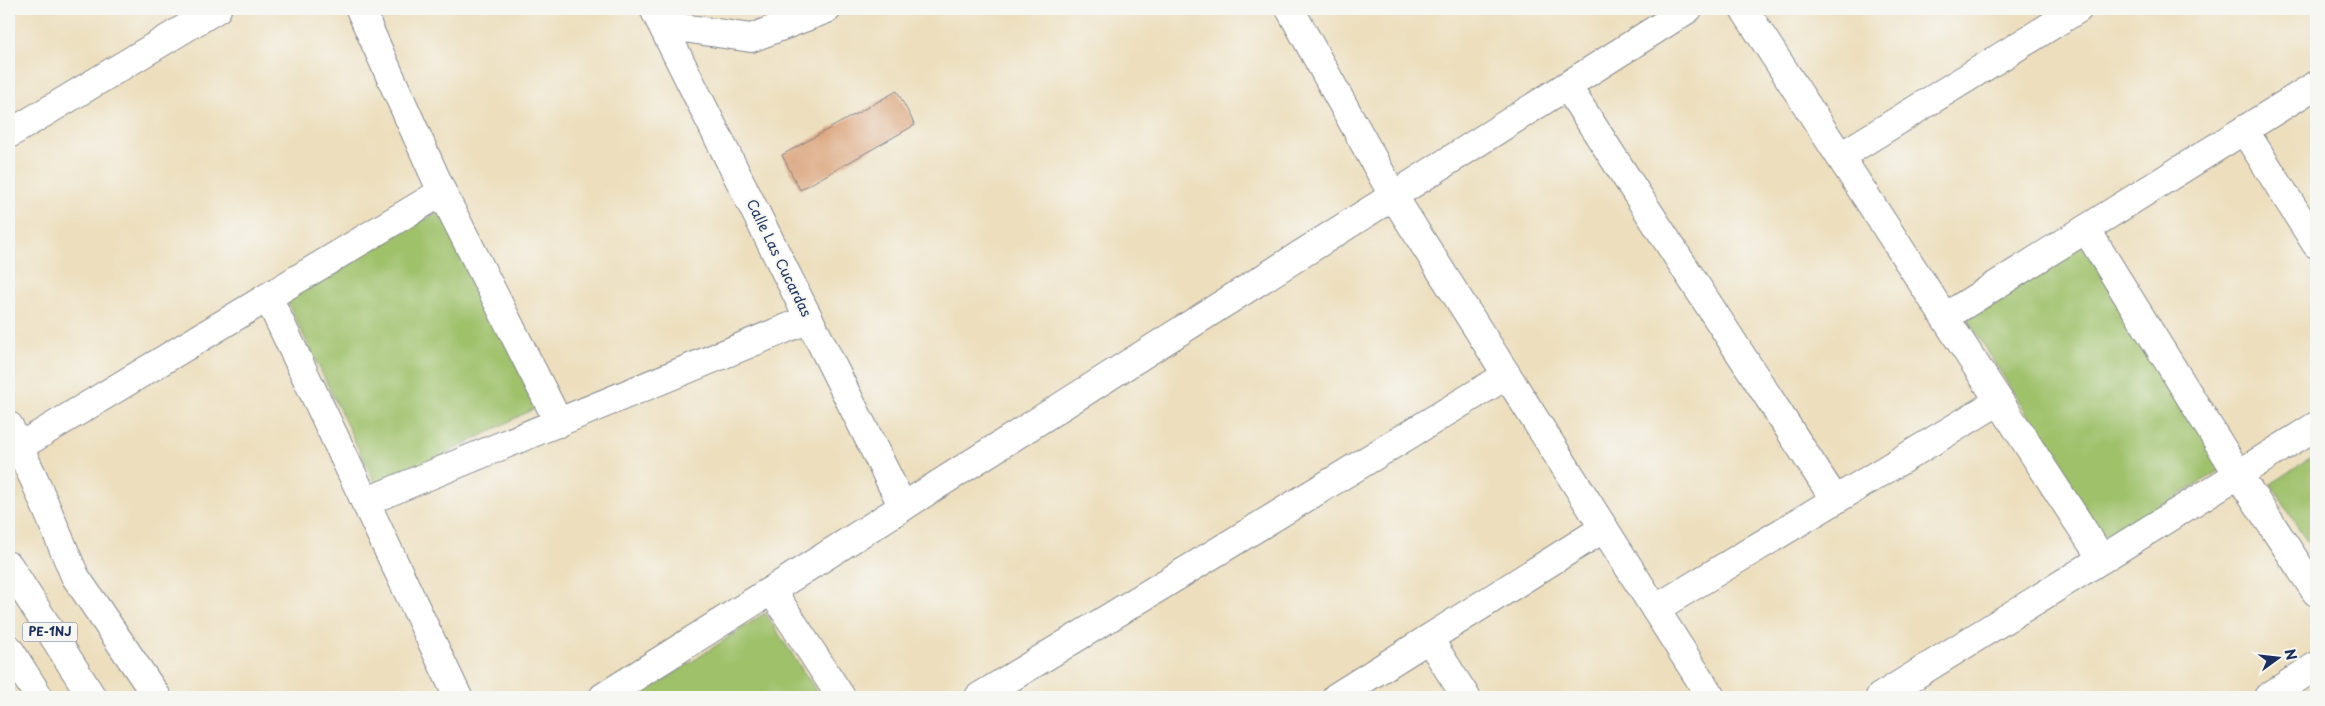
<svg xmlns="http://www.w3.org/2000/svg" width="2325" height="706" viewBox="0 0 2325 706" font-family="'Playpen Sans',sans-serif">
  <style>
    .green { fill: #9fc16b; stroke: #5d7864 }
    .building { fill: #daa278 }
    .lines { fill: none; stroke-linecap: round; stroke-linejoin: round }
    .minor-casing { stroke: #84878e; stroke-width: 30 }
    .trunk-casing { stroke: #84878e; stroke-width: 30 }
    .minor { stroke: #fff; stroke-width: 28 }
    .trunk { stroke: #fff; stroke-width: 28 }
    .labels { text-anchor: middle; stroke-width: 4; stroke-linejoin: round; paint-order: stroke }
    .shield { fill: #f6f6f2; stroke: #5d6b8a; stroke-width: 1 }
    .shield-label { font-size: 12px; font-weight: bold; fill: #1b2f5e }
    .street-label { font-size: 14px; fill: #1b2f5e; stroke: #f6f6f2 }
  </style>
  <rect width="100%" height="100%" fill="#f6f6f2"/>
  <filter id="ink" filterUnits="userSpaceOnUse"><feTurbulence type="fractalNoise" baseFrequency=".02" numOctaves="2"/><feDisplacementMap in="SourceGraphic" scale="10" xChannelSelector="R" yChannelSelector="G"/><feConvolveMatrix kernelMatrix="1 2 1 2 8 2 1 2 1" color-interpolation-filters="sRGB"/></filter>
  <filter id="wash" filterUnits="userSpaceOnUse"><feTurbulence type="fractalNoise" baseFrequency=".0096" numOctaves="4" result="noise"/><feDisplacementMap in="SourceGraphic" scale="20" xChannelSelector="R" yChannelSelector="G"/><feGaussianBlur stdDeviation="1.12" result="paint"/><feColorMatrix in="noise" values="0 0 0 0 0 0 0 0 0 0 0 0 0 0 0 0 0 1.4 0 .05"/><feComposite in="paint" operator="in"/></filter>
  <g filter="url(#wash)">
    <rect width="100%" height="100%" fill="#eddfbe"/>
    <g class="green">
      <path d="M440,211L539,406L378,489L285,297Z"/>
      <path d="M2081,240L2223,468L2105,541L1964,313Z"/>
      <path d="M2316,455V556L2271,484Z"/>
      <path d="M765,613L820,697H639Z"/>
    </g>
    <g id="blocks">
      <path class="building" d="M897,91L915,125L800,190L782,155Z"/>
    </g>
  </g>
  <g filter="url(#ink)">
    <use href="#blocks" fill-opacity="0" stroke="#84878e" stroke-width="1"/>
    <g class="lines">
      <g class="minor-casing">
        <g id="minor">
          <path d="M360,9L442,192L559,423"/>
          <path d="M654,9L903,507"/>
          <path d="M1290,9L1394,197L1711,697"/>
          <path d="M1744,9L2102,559"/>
          <path d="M663,25L751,38L827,9"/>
          <path d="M1567,86L1835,500"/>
          <path d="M2244,130L2316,244"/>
          <path d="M9,134L217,9"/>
          <path d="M1841,156L2078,9"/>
          <path d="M2086,229L2238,474L2316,592"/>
          <path d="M268,297L458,697"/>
          <path d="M1945,317L2316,85"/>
          <path d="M9,426L35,481L75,576L157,697"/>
          <path d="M9,453L442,192"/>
          <path d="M365,502L809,319"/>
          <path d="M772,591L841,697"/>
          <path d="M1655,609L1999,401"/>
          <path d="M1429,639L1466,697"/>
          <path d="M603,697L1688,9"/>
          <path d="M979,697L1507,375"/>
          <path d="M1336,697L1604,528"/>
          <path d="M1880,697L2316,426"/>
          <path d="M2268,697L2316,666"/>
        </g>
      </g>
      <g class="trunk-casing">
        <g id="trunk">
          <path d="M9,566L92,697"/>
          <path d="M9,649L39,697"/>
        </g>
      </g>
      <use href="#minor" class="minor"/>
      <use href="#trunk" class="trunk"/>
    </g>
  </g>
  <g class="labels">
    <rect class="shield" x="22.5" y="622.5" width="55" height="19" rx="4"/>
    <g class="shield-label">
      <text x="50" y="636">PE-1NJ</text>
    </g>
    <g class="street-label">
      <text transform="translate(779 258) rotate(64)" y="5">Calle Las Cucardas</text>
    </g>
  </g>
  <rect width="2325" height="706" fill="none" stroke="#f6f6f2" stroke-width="30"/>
  <g transform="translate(2278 658) rotate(75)" stroke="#f6f6f2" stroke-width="4" paint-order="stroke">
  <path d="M0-4L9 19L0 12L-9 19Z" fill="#1b2f5e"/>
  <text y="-8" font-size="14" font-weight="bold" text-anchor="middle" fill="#1b2f5e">N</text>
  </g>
</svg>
